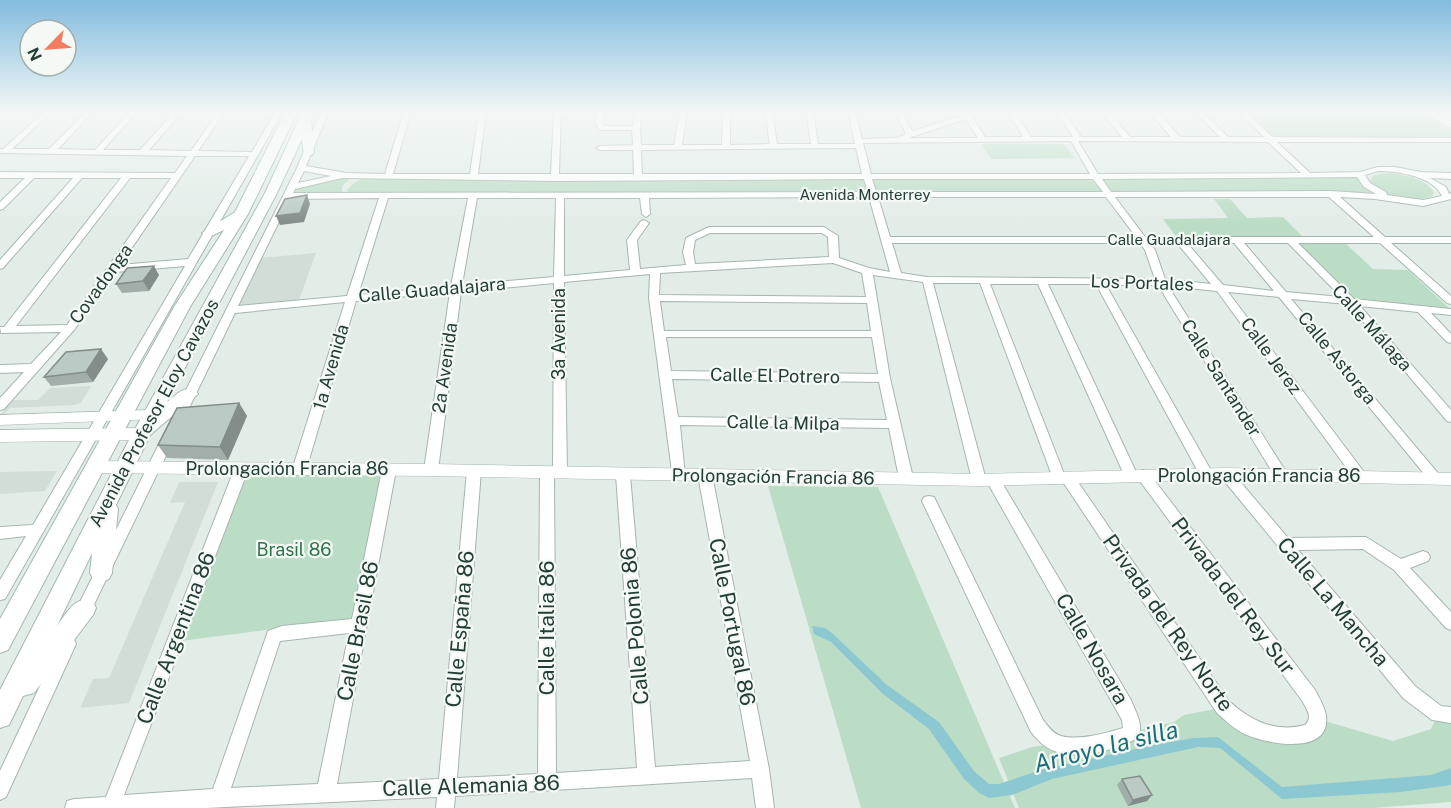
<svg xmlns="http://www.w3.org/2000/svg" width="1451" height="808" viewBox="0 0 1451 808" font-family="'Public Sans',sans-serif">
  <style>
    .built { fill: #d1ddd7 }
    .green { fill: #bcddc5 }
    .water { fill: #8cc8d1 }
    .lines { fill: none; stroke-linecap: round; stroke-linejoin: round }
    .minor-casing { stroke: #a6b5af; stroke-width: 2 }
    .tertiary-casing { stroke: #a6b5af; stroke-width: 1 }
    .secondary-casing { stroke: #a1b8b0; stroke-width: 2 }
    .minor { fill: #fff; fill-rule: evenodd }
    .tertiary { fill: #fff; fill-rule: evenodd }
    .secondary { fill: #fff; fill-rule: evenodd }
    .wall { fill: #a1aea9 }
    .shaded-wall { fill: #838d89 }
    .building { fill: #bbcac4; stroke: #838d89; stroke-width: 1.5 }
    .labels { text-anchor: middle; stroke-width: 4.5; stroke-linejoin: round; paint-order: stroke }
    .far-street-label { font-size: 15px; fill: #233e36; stroke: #f4f9f6 }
    .street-label { font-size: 18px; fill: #233e36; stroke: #f4f9f6 }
    .park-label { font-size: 18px; fill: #2d7447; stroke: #f4f9f6 }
    .near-street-label { font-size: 21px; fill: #233e36; stroke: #f4f9f6 }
    .near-water-label { font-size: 24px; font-style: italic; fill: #1d6c79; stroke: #f4f9f6 }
  </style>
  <rect width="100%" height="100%" fill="#e3ede8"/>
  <g class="built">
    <path d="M316,253L299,300L238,305L259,258Z"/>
    <path d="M91,386L81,403L74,405L10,408L0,417L10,400H38L50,388Z"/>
    <path d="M57,471L45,491L0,494V472Z"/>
    <path d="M179,482H218L129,703L80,708L93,679L109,678L185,502L170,503Z"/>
  </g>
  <g class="green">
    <path d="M1239,111H1419L1451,130V138H1270Z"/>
    <path d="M982,144H1064L1075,158L991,159Z"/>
    <path d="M1389,173C1404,175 1426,178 1434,193L1432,196C1415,204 1382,197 1370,181L1374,175Z"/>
    <path d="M1360,174L1361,178L1385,195L349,193L347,190L354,183L366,177Z"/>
    <path d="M339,178L349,180L342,186V193L288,195L293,187Z"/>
    <path d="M1214,199H1230L1247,218L1283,217L1303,237L1177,238L1163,219L1228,218Z"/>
    <path d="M1344,242L1373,269L1408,270L1450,309L1352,298L1297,243Z"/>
    <path d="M243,474H387L356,618L181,641Z"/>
    <path d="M768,486L878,487L1015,808H861Z"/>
    <path d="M1215,709L1296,736L1318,719L1393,741L1431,729L1438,714L1451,711V802L1373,808H1019L999,758L1032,747L1132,732L1174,722L1184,715Z"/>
  </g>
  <path class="water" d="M812,626L825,628L832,633L887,685L939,722L974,771L989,784H999L1044,769L1154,745L1193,738L1218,737L1282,787L1431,775L1451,768V785L1401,792L1282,799L1220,748L1198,747L1052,779L1012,795L989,798L979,793L964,779L929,729L883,694L831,642L814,634Z"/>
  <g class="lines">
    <g class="minor-casing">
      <g id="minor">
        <path d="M1,111H43L39,113L4,114H1Z"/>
        <path d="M45,111H53L12,149H49L87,111H94L58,149L95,150L131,111H138L103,150H140L169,118V114L164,111H173L177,118L149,150L191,151L219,111H225L198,151L252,152L276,111H283L5,599L0,600V580L26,536L0,539V527L33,525L185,266L116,272L74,330L4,409L0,410V398L24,372L0,373V365L31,364L61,332L1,333L0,327H4L121,178H82L3,268L0,269V260L73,178H34L3,209L0,210V202L25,178H0V172L175,173L187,156L0,153V149H3ZM195,156H249L188,259L120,265ZM130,178H171L67,325L16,326Z"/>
        <path d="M321,111H329L306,166L346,173L385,174L404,111H411L393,174H470L479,111H486L478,174H551L554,111H561L559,174H634L633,150H600L596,148L600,146L633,145L632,130H599L595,123L598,111H605L603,123L604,126H633L635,111H642L640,128L641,145H674L680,111H687L682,145H722L723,111H730V145L770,144L765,111H772L777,144H811L806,111H813L818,144H855L848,111H855L862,139L897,138L906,134L895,111H901L912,131L979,111H989L972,117L985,137H1023L1008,111H1014L1031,137H1073L1056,111H1063L1081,137H1122L1101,111H1109L1130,137H1171L1149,111H1157L1180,137H1220L1194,111H1202L1228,137H1264L1237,111H1245L1272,137L1451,138V142H1277L1310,173L1360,172L1378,167H1395L1421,172L1451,173V179L1430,178L1446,187L1449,194L1451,193V199L1423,206L1375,199L1340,197L1385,237H1451V243H1391L1451,296V304L1447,303L1380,243H1298L1354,299L1451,309V315L1431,313L1451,334V343L1447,342L1418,312L1360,306L1451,410V422L1447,421L1348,304L1291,299L1442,478L1440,481H1430L1279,297L1228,292L1364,472L1366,475L1364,478H1354L1217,291L1168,286L1288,475L1286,478H1276L1158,285H1106L1213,474L1211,477H1201L1096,284H1048L1137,474L1143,470L1148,472L1315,690C1319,698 1325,707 1326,716C1331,756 1268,744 1247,735C1235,730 1226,721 1217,713L1063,482L1054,481L980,283H933L986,480L984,484H974L972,480L923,282L873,275L890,378L913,478L911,481H901L899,478L889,428L680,425L685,476L683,479H673L649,298L650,274L564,282L567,473L565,476H555L554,473L556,773L637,768L616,475L618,472H628L630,475L655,767L750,761L698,475L700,472H710L712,475L769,769L774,808H756L752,778L455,796L454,808H436L437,797L206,808H65L67,801L74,799L106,797L234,470L236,467H246L248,470L124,795L213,789L268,631L282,626L352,619L382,470L384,467H394L396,470L337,784L439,779L467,471L469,468H479L481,471L457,778L538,774L540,473L542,470H552L553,473L554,283L461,292L438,470L436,473H426L424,470L450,292L356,301L306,470L304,473H294L292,470L345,302L235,313L87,619L82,621L77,619L74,614L297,168ZM966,119L978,138H908ZM1071,141L1090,174H871L863,143ZM1078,141L1268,142L1301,173L1098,174ZM856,148L862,174H642L641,150ZM304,171L331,176L298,183ZM1378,171C1397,171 1433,176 1442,196L1423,200L1387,195L1386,192L1370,183L1365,175ZM1357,177L1364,187L1376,194L1331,191L1111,192L1102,179ZM342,178L555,181L864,179L868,192L293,193L295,189ZM872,179H1093L1103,192H876ZM869,197L890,272L869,268L839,258L838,236L824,227H709L686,238L683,252L686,265L640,269L637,240L649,223L644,220L641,221L627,240L630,270L564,276V198H640L642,214L646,217L650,214L649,198ZM878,197H1106L1136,237H890ZM1115,197H1329L1374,237H1145ZM379,198L347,296L238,306L290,199ZM388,198H468L451,286L358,295ZM477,198H556L554,277L462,285ZM710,233H822L828,237L829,257L695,264L693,252L695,240ZM892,243H1140L1145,250L1155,279L927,277L901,273ZM1150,243H1177L1211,284L1165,279L1155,250ZM1187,243H1234L1274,291L1223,285ZM1244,243H1288L1341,297L1286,292ZM833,263L862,273L866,297L659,295L660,273ZM990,284H1038L1126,479L1131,481L1137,477L1303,702C1307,710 1313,717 1305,725C1275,733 1251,721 1229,701L1073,475L1064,474ZM660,301L867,303L871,331H664ZM666,337H872L878,374L671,371ZM672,379L879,382L887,420L678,417ZM349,633L318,784L231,788L280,641Z"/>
        <path d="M1226,469L1231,471L1288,538L1366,537L1401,559L1423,551L1428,553L1430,557L1428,561L1410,568L1451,612V630L1446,628L1394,570L1363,549L1298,550L1415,686L1441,706L1451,707V723L1432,720L1403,698L1221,477L1219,474L1221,471Z"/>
        <path d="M993,475L998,476L1131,700C1136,713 1144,725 1138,738C1114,750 1073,763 1048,748C1041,744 1036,738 1031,732L922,501L924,497L929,496L934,497L1043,720C1048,726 1053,734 1061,736C1079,741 1106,733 1123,728L1122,720L986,480L988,476Z"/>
        <path d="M68,637L74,639L76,644L6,797L0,800V771L62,639Z"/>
      </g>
    </g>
    <g class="tertiary-casing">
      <g id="tertiary">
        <path d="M1420,111H1430L1451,121V128Z"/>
        <path d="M151,410L159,415L156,419L0,425V415Z"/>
        <path d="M141,428L147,430L149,434L147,438L141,440L0,442V430Z"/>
        <path d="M95,461L431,464L979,474L1226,468L1451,473V485L1226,480L979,486L431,476L95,473L89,471L87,467L89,463Z"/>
      </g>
    </g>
    <g class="secondary-casing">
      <g id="secondary">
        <path d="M286,111H298L248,214L190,307L8,650L0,653V619L174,307L224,230L209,237L202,233L235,212Z"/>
        <path d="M303,111H315L311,119L314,152L312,155H304L302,139L277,193L167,402C176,395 183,386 195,390L198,394L150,435L116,505L118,509L112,573L109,579L101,582L93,579L90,573L92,553L57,626C67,613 75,595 93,601L96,608L93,615L34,693L23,696L9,725L0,728V690L129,440L265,193Z"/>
      </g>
    </g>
    <use href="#minor" class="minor"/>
    <use href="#tertiary" class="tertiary"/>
    <use href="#secondary" class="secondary"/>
  </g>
  <g class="wall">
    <path d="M159,275L149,291L122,293L116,284Z"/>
    <path d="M108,359L93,382L51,386L44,377Z"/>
    <path d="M239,403L247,416L228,460L167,458L158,445Z"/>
    <path d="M1122,779L1152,795L1147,801L1128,806L1117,785Z"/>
  </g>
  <g class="shaded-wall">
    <path d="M307,195L310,204L304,222L280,225L276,216Z"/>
    <path d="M154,266L159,275L149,291L143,281Z"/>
    <path d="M101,349L108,359L93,382L86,372Z"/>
    <path d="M239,403L247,416L228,460L220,447Z"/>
    <path d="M1152,795L1147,801L1128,806L1133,800Z"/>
  </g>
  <g class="building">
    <path d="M307,195L300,213L276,216L285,199Z"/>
    <path d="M154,266L143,281L116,284L127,268Z"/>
    <path d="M101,349L86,372L44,377L66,352Z"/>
    <path d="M239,403L220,447L158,445L177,408Z"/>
    <path d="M1140,776L1152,795L1133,800L1122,779Z"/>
  </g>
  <linearGradient id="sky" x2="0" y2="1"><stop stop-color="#83bcdf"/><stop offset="0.5" stop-color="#f2f7f5"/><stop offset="1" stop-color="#f2f7f5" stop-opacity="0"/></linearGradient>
  <rect width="1451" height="224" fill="url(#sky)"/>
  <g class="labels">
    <g class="far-street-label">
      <text x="865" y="200">Avenida Monterrey</text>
      <text x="1169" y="245">Calle Guadalajara</text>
    </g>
    <g class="street-label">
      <text transform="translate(1142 283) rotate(2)" y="6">Los Portales</text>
      <text transform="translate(101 284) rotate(-54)" y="6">Covadonga</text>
      <text transform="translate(432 290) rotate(-5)" y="6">Calle Guadalajara</text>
      <text transform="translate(1372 328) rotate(48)" y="6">Calle Málaga</text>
      <text transform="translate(559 334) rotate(-90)" y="6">3a Avenida</text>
      <text transform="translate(1271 356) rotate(54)" y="6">Calle Jerez</text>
      <text transform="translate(1337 358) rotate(51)" y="6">Calle Astorga</text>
      <text transform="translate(331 367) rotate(-74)" y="6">1a Avenida</text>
      <text transform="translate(445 368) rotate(-82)" y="6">2a Avenida</text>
      <text transform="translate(775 376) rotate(1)" y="6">Calle El Potrero</text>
      <text transform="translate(1221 378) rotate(58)" y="6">Calle Santander</text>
      <text transform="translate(154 413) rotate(-62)" y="6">Avenida Profesor Eloy Cavazos</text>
      <text transform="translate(783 423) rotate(1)" y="6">Calle la Milpa</text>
      <text x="287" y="475">Prolongación Francia 86</text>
      <text x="1259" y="482">Prolongación Francia 86</text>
      <text transform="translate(773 477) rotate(1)" y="6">Prolongación Francia 86</text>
    </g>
    <g class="park-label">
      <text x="294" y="556">Brasil 86</text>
    </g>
    <g class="near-street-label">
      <text transform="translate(1233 596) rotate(53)" y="7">Privada del Rey Sur</text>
      <text transform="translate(1333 602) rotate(50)" y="7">Calle La Mancha</text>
      <text transform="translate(732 622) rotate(79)" y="7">Calle Portugal 86</text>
      <text transform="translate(1168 623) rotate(55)" y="7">Privada del Rey Norte</text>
      <text transform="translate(635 626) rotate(-95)" y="7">Calle Polonia 86</text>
      <text transform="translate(547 628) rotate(-90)" y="7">Calle Italia 86</text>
      <text transform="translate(460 629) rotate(-85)" y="7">Calle España 86</text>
      <text transform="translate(358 631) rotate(-79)" y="7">Calle Brasil 86</text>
      <text transform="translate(176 638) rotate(-69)" y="7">Calle Argentina 86</text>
      <text transform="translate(1092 649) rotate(60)" y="7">Calle Nosara</text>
      <text transform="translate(471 786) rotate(-2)" y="7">Calle Alemania 86</text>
    </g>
    <g class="near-water-label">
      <text transform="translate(1106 747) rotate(-14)" y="8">Arroyo la silla</text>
    </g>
  </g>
  <g transform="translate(48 48) rotate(245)"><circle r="28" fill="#f4f9f6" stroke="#a0aea9" stroke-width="1.5"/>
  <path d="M0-4.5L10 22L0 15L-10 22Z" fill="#f07e5e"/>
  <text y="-9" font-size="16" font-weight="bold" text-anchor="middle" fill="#233e36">N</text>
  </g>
</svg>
